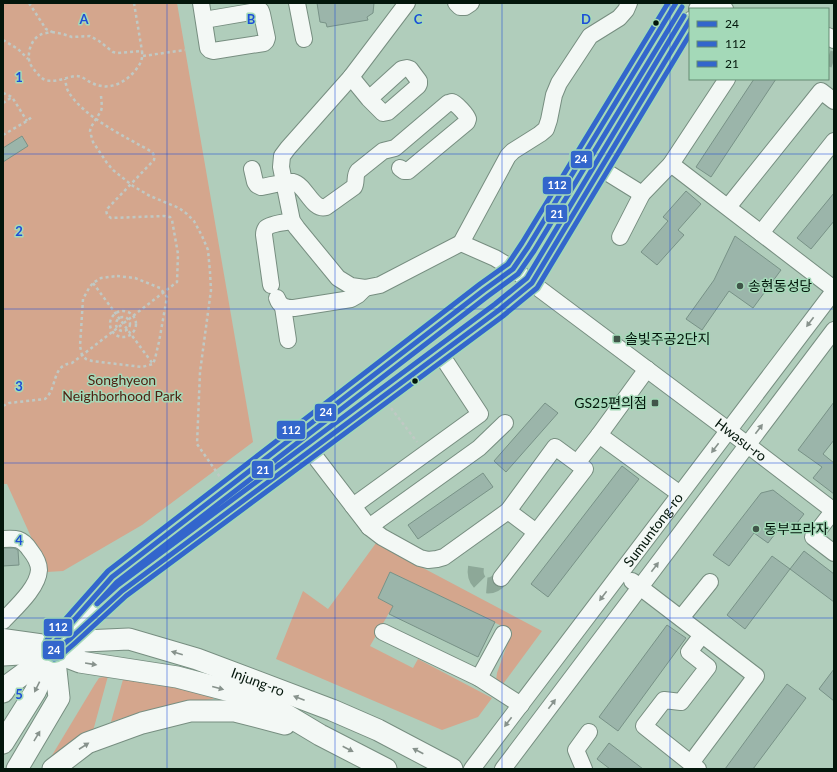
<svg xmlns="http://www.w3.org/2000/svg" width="837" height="772" viewBox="0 0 837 772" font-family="Lato,'Noto Sans KR',sans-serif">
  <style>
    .green { fill: #d4a68d }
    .building { fill: #9bb5aa; stroke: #789287 }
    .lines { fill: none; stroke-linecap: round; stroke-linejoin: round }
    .minor-tunnel { stroke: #8da898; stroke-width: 16; stroke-dasharray: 16 8; stroke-linecap: butt }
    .minor-casing { stroke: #778e80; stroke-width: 18 }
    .major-casing { stroke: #778e80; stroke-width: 23 }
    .path { stroke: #c0c9c4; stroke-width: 2.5; stroke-dasharray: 3 3; stroke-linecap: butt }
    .minor { stroke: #f3f8f5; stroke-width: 16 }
    .major { stroke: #f3f8f5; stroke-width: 21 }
    .bus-1-casing { stroke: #a4d9b8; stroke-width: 8 }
    .bus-2-casing { stroke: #a4d9b8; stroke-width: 8 }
    .bus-3-casing { stroke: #a4d9b8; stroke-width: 8 }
    .bus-1 { stroke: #36c; stroke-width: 5 }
    .bus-2 { stroke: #36c; stroke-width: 5 }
    .bus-3 { stroke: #36c; stroke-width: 5 }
    .oneway { fill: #87928c }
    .grid { fill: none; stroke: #1d4ed8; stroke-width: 1; stroke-opacity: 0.55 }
    .bus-dot { fill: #03160b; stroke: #a4d9b8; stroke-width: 1.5 }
    .poi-dot { fill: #405649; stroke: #a4d9b8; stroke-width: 1.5 }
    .labels { text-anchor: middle; stroke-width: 3; stroke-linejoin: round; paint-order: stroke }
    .poi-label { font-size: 14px; fill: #03160b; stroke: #a4d9b8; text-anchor: start }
    .park-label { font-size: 14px; fill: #4f1f10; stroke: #a4d9b8 }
    .street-label { font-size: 14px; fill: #03160b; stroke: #a4d9b8 }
    .grid-label { font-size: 13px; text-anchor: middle; font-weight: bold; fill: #1d4ed8; stroke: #a4d9b8; stroke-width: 3; stroke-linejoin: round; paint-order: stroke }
    .line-badge { stroke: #a4d9b8; stroke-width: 1.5 }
    .badge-label { font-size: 11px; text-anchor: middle; font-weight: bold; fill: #fff }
  </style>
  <rect width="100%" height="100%" fill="#b0cdbb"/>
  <g class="green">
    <path d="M3,3H177L253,442L142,525L63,571L47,572L7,484H3Z"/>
    <path d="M376,543L542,631L503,684L496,681L497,673L512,631L390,572L378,598L393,606L370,646L413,668L418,659L492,698L478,717L442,730L276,659L303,591L328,609Z"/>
    <path d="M108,676L93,731L51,757L95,684L99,678Z"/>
    <path d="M124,676L145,679L215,697L213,699C178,703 144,710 111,722Z"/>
  </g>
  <g class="building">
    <path d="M317,3H374L373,13L367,17L368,20L327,27L326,23L320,22Z"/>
    <path d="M754,79H776L711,177L696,167Z"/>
    <path d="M22,136L28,146L3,162V148Z"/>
    <path d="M686,191L701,204L678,230L684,235L657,265L641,252L668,221L663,217Z"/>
    <path d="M834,193V221L811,249L797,238Z"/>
    <path d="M735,236L781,270L753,308L729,291L702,330L686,319L714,280Z"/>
    <path d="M834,402V440L823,454L834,463V494L813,478L822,467L798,450Z"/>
    <path d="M545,403L558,413L506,472L494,461Z"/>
    <path d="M622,466L639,479L548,597L531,584Z"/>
    <path d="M483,473L493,487L418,539L408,525Z"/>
    <path d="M773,490L804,514L790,532L781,526L768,543L754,533L729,566L713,555L761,493Z"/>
    <path d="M3,548H14L18,550L19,565L3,566Z"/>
    <path d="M804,551L834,574V602L790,569Z"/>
    <path d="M772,556L790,569L745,629L727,615Z"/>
    <path d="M390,572L495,622L478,657L389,614L393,606L378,598Z"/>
    <path d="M667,625L686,638L618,731L599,717Z"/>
    <path d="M834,669V701L819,689Z"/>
    <path d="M787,684L806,698L753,769H725Z"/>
    <path d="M609,743L643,769H610L597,759Z"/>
  </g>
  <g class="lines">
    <g class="minor-tunnel">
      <path d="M828,58L834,60"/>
      <path d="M476,567C473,585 490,592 501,578"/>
    </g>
    <g class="minor-casing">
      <g id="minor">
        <path d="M201,3L208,48L210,50L213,51L264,43L266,41L267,38L262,14L261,11H257L204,20"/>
        <path d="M297,3L304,39"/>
        <path d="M407,3L351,77L288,148L282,156L281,167L292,221L297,228L338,278L351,286L365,288L380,285L461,243L508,156L513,151L540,134L546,129L549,120L554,95L559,83L590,36L619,18L626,10L629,3"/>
        <path d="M456,3L460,7H465L471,3"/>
        <path d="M676,3L528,247L513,269L484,290L112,577L53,644L54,652L71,638L122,591L499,310L532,283L690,20"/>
        <path d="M711,3L725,9"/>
        <path d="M697,9L700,3"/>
        <path d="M828,36L834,40"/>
        <path d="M351,77L369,99L383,113L388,112L418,86L419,84V81L410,69L407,68L402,69L369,99"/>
        <path d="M671,164L834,289"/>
        <path d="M600,168L642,194"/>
        <path d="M252,169L255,182L257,185L261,187C268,186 287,181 293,182C306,185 312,211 326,207L354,187C357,182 354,176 358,171L383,151L395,148L448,103C450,103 451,102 452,102C456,103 467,115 468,119L467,122L408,171H404L400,168"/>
        <path d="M728,207L821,91L834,101"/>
        <path d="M761,233L834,141"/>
        <path d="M620,237L642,194L671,164L727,79"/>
        <path id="s1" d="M461,243L495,258L513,269L728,430L834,511"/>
        <path d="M271,285L264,235C264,232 264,231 266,228C270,224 286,222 292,221"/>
        <path d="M277,298C280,307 286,308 294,308L351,299L358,295L365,288"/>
        <path d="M283,307L288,340"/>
        <path d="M647,369L599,435L680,494"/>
        <path d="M310,450L369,527L382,537L420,558L428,560L437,559L444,557L508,511L555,447L585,469L501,578"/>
        <path d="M577,463L599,435"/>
        <path d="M353,506L480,414L440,353"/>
        <path d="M834,510L813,537L834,553"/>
        <path d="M508,511L536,532"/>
        <path d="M369,527L479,448L505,423"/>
        <path d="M3,539C16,538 22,538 30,550C34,555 39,563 39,570C38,588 15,608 3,621"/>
        <path d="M632,581L756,676L691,763"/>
        <path d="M681,618L710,582"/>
        <path d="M383,632L479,678L521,705"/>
        <path d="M3,637L53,644"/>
        <path d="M479,678L503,634"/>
        <path id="s2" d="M472,769L834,291"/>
        <path d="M503,769L834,330"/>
        <path d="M584,769L576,750L589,732"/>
        <path d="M698,769L644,726L664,700L681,702L708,667L689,652L702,635"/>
      </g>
    </g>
    <g class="major-casing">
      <g id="major">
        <path d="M54,652L80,662L177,677L234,692L275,708L320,735L386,769"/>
        <path id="s3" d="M3,655L54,652L84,641L129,639L197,659L332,710L378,730L452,769"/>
        <path d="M3,692L7,686L52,653"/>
        <path d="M3,743L35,692L54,652"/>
        <path d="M17,769L59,698L54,652"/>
        <path d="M53,769L87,743L142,723L190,711H235L285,724"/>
      </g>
    </g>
    <g class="path">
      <path d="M29,3L46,29L52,32"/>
      <path d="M134,3L142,51"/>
      <path d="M52,32L63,34L72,37L90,36L99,41L113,52L118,53L142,51C143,60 140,65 134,72C123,84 108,91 92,83C87,81 83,76 76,76C66,77 56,83 45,80C41,78 39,75 36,72C33,68 29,64 29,59C28,50 32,39 40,35C43,33 48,33 52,32Z"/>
      <path d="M3,40L18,49L28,59"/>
      <path d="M143,56L185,50"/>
      <path d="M3,93L12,97L27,121"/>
      <path d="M101,96L102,107L101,111L91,127L90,131L91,135L93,142L107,163L113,170L133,186L150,196L179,208L187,214L194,221L202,236L208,250L210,272L211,290L200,372L197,444L220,477"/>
      <path d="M3,103L12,97"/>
      <path d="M3,135L27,121L33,116"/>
      <path d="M117,276L135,278L160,288L167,297L159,342C157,349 156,357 153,364L142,367L92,361L86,359L82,355L80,346L83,299L89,288L93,283L101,278Z"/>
      <path d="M93,283L153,364"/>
      <circle cx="123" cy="324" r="13"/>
      <circle cx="123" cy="324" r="7"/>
      <path d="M3,406L9,403L45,399C58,388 51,365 72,363L177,282L178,254L172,220L170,217L164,216L111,218C107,215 105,213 108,208L154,160C155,156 154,155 152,152C126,137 83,117 68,91C66,87 66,83 65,79"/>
      <path d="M391,408L417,442"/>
    </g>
    <use href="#minor" class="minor"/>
    <use href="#major" class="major"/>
    <g class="bus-1-casing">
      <path id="bus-1" d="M676,3L528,247L513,269L484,290L112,577L53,644L54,652L71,638L122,591L499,310L532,283L690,20"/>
    </g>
    <g class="bus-2-casing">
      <path id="bus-2" d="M668,3L522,243L508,264L480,284L108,571L47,640C44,647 46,657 54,659L58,658L75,643L126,596L503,316L537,288L690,34"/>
    </g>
    <g class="bus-3-casing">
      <path id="bus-3" d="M682,7L534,251L518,274L488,296L117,582L97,604L118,585L495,304L527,278L684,16"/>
    </g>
    <use href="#bus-1" class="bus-1"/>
    <use href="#bus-2" class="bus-2"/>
    <use href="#bus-3" class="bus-3"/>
  </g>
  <defs><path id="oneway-solid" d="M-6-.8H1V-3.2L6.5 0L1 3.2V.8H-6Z"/></defs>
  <g class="oneway">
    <use href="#oneway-solid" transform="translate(810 322) rotate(127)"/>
    <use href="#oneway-solid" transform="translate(759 429) rotate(-53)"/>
    <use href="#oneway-solid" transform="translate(715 448) rotate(127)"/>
    <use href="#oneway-solid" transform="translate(655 567) rotate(-53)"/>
    <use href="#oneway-solid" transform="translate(603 596) rotate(127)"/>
    <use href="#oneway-solid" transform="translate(177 653) rotate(-164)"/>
    <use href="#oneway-solid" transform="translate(91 664) rotate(9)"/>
    <use href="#oneway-solid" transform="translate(37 687) rotate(116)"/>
    <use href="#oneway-solid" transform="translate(218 688) rotate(15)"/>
    <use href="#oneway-solid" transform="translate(299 698) rotate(-159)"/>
    <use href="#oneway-solid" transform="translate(552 704) rotate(-53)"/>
    <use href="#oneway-solid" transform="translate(508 722) rotate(127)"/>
    <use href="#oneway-solid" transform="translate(37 736) rotate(-59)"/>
    <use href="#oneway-solid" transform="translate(84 746) rotate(-33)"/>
    <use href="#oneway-solid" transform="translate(348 749) rotate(27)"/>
    <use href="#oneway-solid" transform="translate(418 751) rotate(-153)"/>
  </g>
  <path class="grid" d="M167,3V769M335,3V769M502,3V769M670,3V769M3,154H834M3,309H834M3,463H834M3,618H834"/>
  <g class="bus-dot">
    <circle cx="656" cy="23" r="3.5"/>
    <circle cx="415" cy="381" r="3.5"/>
  </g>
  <g class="poi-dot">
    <circle cx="740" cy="286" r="4"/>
    <rect x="613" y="335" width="8" height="8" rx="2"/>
    <rect x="651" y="399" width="8" height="8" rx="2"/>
    <circle cx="756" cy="529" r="4"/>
  </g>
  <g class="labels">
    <g class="poi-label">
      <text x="748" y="291">송현동성당</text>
      <text x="625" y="344">솔빛주공2단지</text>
      <text x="647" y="408" text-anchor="end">GS25편의점</text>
      <text x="764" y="534">동부프라자</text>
    </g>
    <g class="park-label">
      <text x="122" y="385">Songhyeon<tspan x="122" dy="16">Neighborhood Park</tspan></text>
    </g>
    <g class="street-label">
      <text dy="5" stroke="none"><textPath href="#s1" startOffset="343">Hwasu-ro</textPath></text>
      <text dy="5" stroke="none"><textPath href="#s2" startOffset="300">Sumuntong-ro</textPath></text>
      <text dy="5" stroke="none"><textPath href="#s3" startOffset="264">Injung-ro</textPath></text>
    </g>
  </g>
  <g class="grid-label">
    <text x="84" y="24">A</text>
    <text x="251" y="24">B</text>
    <text x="418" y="24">C</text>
    <text x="586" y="24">D</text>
    <text x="19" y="82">1</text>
    <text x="19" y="236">2</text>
    <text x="19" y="391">3</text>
    <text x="19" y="545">4</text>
    <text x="19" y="699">5</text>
  </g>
  <g class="line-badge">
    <rect x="570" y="150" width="23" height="19" rx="4" fill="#36c"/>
    <rect x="542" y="176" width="30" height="19" rx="4" fill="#36c"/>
    <rect x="545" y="204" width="23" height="19" rx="4" fill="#36c"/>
    <rect x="314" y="403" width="23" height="19" rx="4" fill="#36c"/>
    <rect x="276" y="420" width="30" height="20" rx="4" fill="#36c"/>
    <rect x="251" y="460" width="23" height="19" rx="4" fill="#36c"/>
    <rect x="43" y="618" width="30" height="19" rx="4" fill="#36c"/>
    <rect x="42" y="640" width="23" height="20" rx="4" fill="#36c"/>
  </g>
  <g class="badge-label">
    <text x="581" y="163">24</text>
    <text x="557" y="189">112</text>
    <text x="557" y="218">21</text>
    <text x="326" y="416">24</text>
    <text x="291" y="434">112</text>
    <text x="263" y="474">21</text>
    <text x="58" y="631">112</text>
    <text x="54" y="654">24</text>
  </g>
  <rect width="837" height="772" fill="none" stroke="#03160b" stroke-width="8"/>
  <rect x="689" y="8" width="140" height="72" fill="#a4d9b8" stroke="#648b73"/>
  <rect x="697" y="21" width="20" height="6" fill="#3366cc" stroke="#648b73"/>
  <text x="725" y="28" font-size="12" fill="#03160b">24</text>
  <rect x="697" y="41" width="20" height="6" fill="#3366cc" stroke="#648b73"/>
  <text x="725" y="48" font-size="12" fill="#03160b">112</text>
  <rect x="697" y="61" width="20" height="6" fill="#3366cc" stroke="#648b73"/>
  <text x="725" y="68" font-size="12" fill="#03160b">21</text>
</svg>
